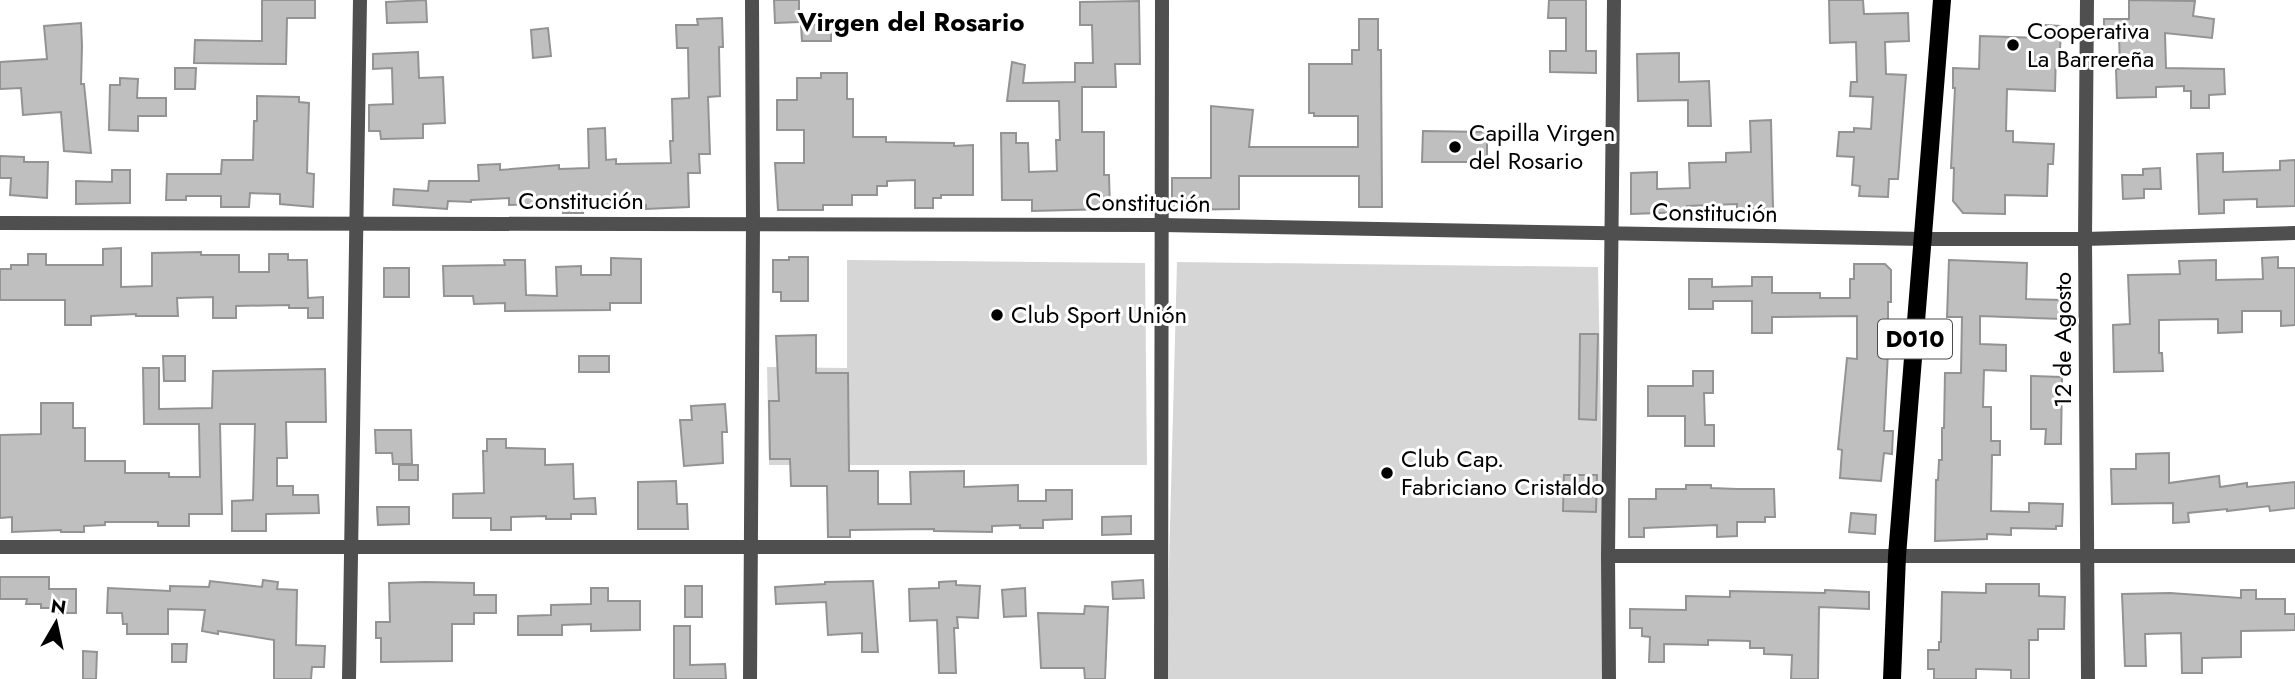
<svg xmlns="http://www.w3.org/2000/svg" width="2295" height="679" viewBox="0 0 2295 679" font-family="Jost,sans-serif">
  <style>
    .green { fill: #d6d6d6 }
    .building { fill: #bfbfbf; stroke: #939393; stroke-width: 2 }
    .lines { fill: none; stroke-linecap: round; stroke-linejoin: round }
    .minor { stroke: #4f4f4f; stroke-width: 14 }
    .primary { stroke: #000; stroke-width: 18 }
    .poi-dot { fill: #000; stroke: #fff; stroke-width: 2.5 }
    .labels { text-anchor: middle; stroke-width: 6; stroke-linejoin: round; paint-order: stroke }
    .shield { fill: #fff; stroke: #4c4c4c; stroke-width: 2 }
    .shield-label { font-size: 23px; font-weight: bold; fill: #000 }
    .poi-label { font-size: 24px; fill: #000; stroke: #fff; text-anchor: start }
    .street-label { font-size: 24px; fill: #000; stroke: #fff }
    .neighbourhood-label { font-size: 26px; font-weight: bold; fill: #000; stroke: #fff }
  </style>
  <rect width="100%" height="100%" fill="#fff"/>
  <g class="green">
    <path d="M847,260L1145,263L1147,465H769L767,367L847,368Z"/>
    <path d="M1177,262L1598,267L1606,679H1166Z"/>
  </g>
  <g class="building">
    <path d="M262,0H315V18H287L286,64L194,63L195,40L262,41Z"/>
    <path d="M426,0L427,22L387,23L386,2Z"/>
    <path d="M774,0H799V22L775,23Z"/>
    <path d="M1549,0H1586V51H1596V73L1550,72V51H1566V18H1548Z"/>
    <path d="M1829,0H1863L1864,14L1908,13L1909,41L1885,42L1886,74L1906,75L1898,179H1889L1888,197L1859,196L1860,186L1852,185L1854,157L1837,156L1839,132H1854V128L1871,129L1873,97L1850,96L1851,82H1857L1856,42L1830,43Z"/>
    <path d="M2129,0L2195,1L2193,16L2214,19L2212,38L2165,33L2166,68L2224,69L2225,94L2209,95V108H2191V91H2184V86L2156,87V97L2117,98L2116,69H2120L2119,34H2104V19H2129Z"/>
    <path d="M1139,1L1140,64H1115L1116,87H1082V132H1104V175H1109L1110,209L1032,211V200H1002L1001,133H1016V143H1028L1029,172L1057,171L1056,140H1060L1059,101H1007L1012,62L1025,65L1023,83L1075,82V63H1093L1092,25H1080V2Z"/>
    <path d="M722,18L723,47H719L720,96L708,97L710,154H699L700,173H688L689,207L646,209V205L583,208V213H563V206L540,207V204L509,205V198L471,200V202L448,201L447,209L393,205L394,189L428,191L429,181H479L478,165L500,164V170L559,165V169L589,168L588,129L605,128L606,160L616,159V164L671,163L670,141H673L672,99L689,98L688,48H677L676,25H698L697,19Z"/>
    <path d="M1359,19H1378V50H1381L1382,207H1359V176H1239V209L1172,210V178H1211V106L1253,110L1249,147H1358V116H1314V113H1309V64H1352V50H1359Z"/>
    <path d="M81,23L82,46L81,84H84L91,153L64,151L61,112L23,115L21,88L0,89V62L47,59L44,26Z"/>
    <path d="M831,24V41H802L801,25Z"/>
    <path d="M2043,25L2061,26L2060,52H2056L2055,91L2007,89L2006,131H2013V142L2054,144L2053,164H2048L2047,196L2005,195V214L1963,213L1953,201L1954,168H1951L1955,88H1953V68L1979,69L1980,36L2043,38Z"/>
    <path d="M548,28L551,56L533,58L531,30Z"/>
    <path d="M418,52L419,78L443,77L445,123L423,124V138L381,139L380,131H369V105L393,104L392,68L373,69V54Z"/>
    <path d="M1679,53V82L1709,81L1711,126H1688V100L1638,101L1637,54Z"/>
    <path d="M175,68H196L195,89H175Z"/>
    <path d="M821,73H847V99H853V137H886V142L954,143V146L973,145V195H941V198H933V208H915V180L887,181V186H877V195H852V205H823V210H778L775,163H804V130H777V100H797V78H821Z"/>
    <path d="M120,78L138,79L137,98H166V116H138V131L109,130L110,85H120Z"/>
    <path d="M257,96L299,97V102L309,103L307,173L314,174L313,207L280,204V194L250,193L249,207H221V196H186V200H166L167,174H221L222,160H253L254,121H257Z"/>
    <path d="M1771,120L1773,209L1737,210V204L1687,206V212L1631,214V173L1657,172V189L1690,188L1689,163L1726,162V153L1751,152L1750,121Z"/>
    <path d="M1423,131L1487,132V162H1422Z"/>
    <path d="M2223,153V172L2280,170V161L2295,160V206L2257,207V199L2224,200V213L2199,214L2197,154Z"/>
    <path d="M0,156L24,157V162H48L47,198L10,195L11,178H0Z"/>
    <path d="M2160,168L2161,189H2144V198L2123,199L2122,175H2143V169Z"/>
    <path d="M112,170H130V203L76,204V181L112,182Z"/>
    <path d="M121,248V287L152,286V253L201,252V255H239V272H269V254H288V260H307L308,298L323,297V318H308V308H289V305L236,306V318H213V297L177,298L178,316H136V314L91,316V325H65V300H0V269H11V265H28V254H46V265H103V249Z"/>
    <path d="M789,257H808V301H781V292H773V260H789Z"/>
    <path d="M2278,257V268H2295V325L2281,326V311H2242V332L2218,333V319L2159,320V353H2162L2163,371L2114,372L2113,325L2130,324L2128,275L2180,274L2179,261L2216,260V280L2263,279L2262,258Z"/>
    <path d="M611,258L641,259V303H610V310L505,311V303L474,304L473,296H444L443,266L505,265L504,260H525L526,295L557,296L556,267L581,266V275H611Z"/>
    <path d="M1949,260L2027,263L2026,299L2063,300V319L1980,316V344L2006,345V371L1984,370L1983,407H1991V441H2000V455H1992L1991,511L2029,512V503L2063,504L2062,526H2056V529L2011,528V535L1987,534V539L1935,541L1936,480H1938L1939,460H1942V428H1944L1945,373H1961L1962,317H1947Z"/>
    <path d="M1854,264H1885L1891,270V302H1888V352L1884,431H1893L1892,454L1884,453L1881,481L1840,478L1842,450L1838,449L1847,358L1857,359V316L1772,317V333H1752V301H1713V309H1689V279H1712V287L1752,286V277H1772V293H1820V298H1850V279H1854Z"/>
    <rect x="384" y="268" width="25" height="29"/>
    <path d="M1580,334H1598L1596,420L1579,419Z"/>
    <path d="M816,335V373H848L849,471H878V504H911L910,472L964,471V487L1018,485V501H1046V490H1072V519L1043,520V528H1020V525L992,526V532L934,531V529L850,530V537H828L827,486H791L790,459H770L769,401H779L776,336Z"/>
    <path d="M163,356H185V381H164Z"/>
    <rect x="579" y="356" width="30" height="16"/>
    <path d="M143,368H159V409L212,408L213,371L325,369L326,422H286L287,458H277V486H293V495H318L319,513L266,514V531H232V501L253,500L255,424H220L222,514H189V526H158V522H105V525L84,526V532H61V530L12,532V517L0,518V435L41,434V403H73V428H85V461H125V473H169V477H200L199,424H144Z"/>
    <path d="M1693,371H1713V393H1704L1705,425H1714V446H1685V416H1648V386H1693Z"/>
    <path d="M2031,376L2062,377L2061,444H2045L2046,429H2031Z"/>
    <path d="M725,404L727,432H722L723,463L684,466L680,420H692L691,406Z"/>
    <path d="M375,430H411L412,464H393L392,453H376Z"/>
    <path d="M487,439H506V448L545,449V465L573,464L574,499L595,498L596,514H571V519H546V516L511,517V530H491V518H453V494L484,493L483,451H487Z"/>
    <path d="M2169,453V483L2219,476L2220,487L2247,483V487L2295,482V508L2270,511L2269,506L2227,511V509L2188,513L2189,522L2173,523V503L2112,504L2111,469H2136V454Z"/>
    <rect x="399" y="465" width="19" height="15"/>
    <path d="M1564,475H1597L1596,512L1563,511Z"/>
    <path d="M676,481L677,504H687L688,529H638V482Z"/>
    <path d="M1686,485H1711V488L1737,489H1774L1775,517H1765V522H1737V536L1717,537V525L1644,528V537H1629V499H1656V489H1686Z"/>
    <path d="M377,507H409V524L378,525Z"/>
    <path d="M1851,513L1876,515L1875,534L1849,532Z"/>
    <path d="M1131,516V534L1102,535V517Z"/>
    <path d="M0,577H49V589H76V613H59V608H41V604H26L27,599H0Z"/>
    <path d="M263,580L278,582L277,589L297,590L296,645L325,646L324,667H312L311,679H274V640L218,631V634L202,631L205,610L168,609V634H127V624H123L122,613H107L108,588L170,591V586L209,587L210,581L262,587Z"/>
    <path d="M1143,580L1144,598L1113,599L1112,582Z"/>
    <path d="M873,581L878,652H862V633L828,635L826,602L776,604L775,587L825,584V582Z"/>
    <path d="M956,581V585L980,586L978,618L957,617L958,628H954L956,673H939L937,620L910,621L909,589L939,588V582Z"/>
    <path d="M426,582L474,583V595H496V613H474V624H452V661L381,662V638H376V622H390L389,583Z"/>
    <path d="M1986,584H2039V596L2065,597L2064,629H2038V640H2029V679H2011V670L1979,669H1976V679H1934V669H1928V650H1939V642H1941L1942,592L1986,593Z"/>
    <rect x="685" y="586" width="17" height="31"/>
    <path d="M591,588H608V601H640V630L591,631V624L562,625V635H518V616L551,615V605L591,604Z"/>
    <path d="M1025,588L1026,616L1004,617L1002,590Z"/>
    <path d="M1825,590L1869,592V609L1819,607L1818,679H1791L1792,655L1764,654V648H1750V641L1708,640V645L1664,644V662H1649L1650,637L1642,636V628H1630V609L1686,610V596L1730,597V591L1825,593Z"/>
    <path d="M2241,590H2256V599H2285V614H2295V630L2241,631V657L2202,658V673H2182L2181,633L2145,634L2146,666H2125L2122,594L2170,593L2241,598Z"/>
    <path d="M1085,606L1108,607L1105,679H1085L1084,668H1041L1038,613L1084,614Z"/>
    <path d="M674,626H690V665L725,664L726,679H674Z"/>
    <path d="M172,644H187L186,662H172Z"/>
    <path d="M83,651L97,652L96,679H83Z"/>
  </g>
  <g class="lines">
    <g class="minor">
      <path d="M2087,0L2085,239L2088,679"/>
      <path d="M0,223L1162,225L1923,239H2085L2295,233"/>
      <path d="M0,547H1161"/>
      <path d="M1608,556H2295"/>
      <path d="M349,679L360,0"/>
      <path d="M750,679L753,224L752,0"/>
      <path d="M1161,679L1162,0"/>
      <path d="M1609,679L1608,556L1614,0"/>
    </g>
    <path class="primary" d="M1892,679L1897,556L1942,0"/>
  </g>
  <g class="poi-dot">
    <circle cx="2013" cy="45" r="7"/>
    <circle cx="1455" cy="147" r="7"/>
    <circle cx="997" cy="315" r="7"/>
    <circle cx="1387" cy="473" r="7"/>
  </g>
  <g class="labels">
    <rect class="shield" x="1878" y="319.5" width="74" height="39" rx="5"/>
    <g class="shield-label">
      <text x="1915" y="347">D010</text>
    </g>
    <g class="poi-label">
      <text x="2027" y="39">Cooperativa<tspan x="2027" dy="28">La Barrereña</tspan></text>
      <text x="1469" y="141">Capilla Virgen<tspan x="1469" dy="28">del Rosario</tspan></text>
      <text x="1011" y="323">Club Sport Unión</text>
      <text x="1401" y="467">Club Cap.<tspan x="1401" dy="28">Fabriciano Cristaldo</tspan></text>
    </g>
    <g class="street-label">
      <text x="581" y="209">Constitución</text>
      <text transform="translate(1148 203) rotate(1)" y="8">Constitución</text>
      <text transform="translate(1715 213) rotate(1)" y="8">Constitución</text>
      <text transform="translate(2063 340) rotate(-90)" y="8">12 de Agosto</text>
    </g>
    <g class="neighbourhood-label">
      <text x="911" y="31">Virgen del Rosario</text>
    </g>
  </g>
  <g transform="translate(56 623) rotate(9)" stroke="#ffffff" stroke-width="5" paint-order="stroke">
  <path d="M0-5L12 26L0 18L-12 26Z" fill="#000000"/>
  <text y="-10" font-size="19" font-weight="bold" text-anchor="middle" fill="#000000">N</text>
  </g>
</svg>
